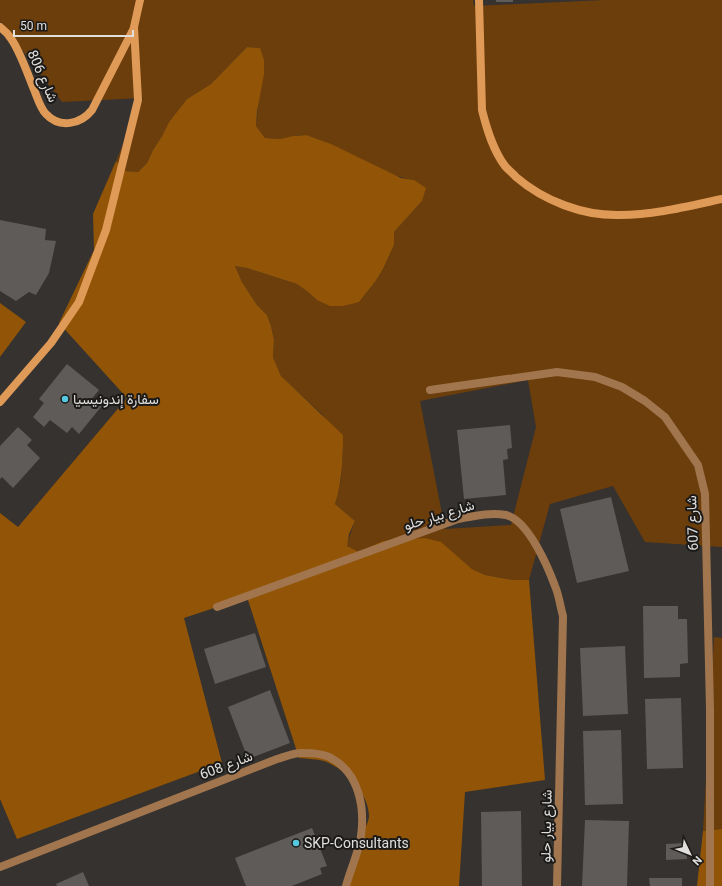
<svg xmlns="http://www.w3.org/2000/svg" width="722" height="886" viewBox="0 0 722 886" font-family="Roboto,Vazirmatn,sans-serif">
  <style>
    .green { fill: #6c3e0c; fill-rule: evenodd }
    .forest { fill: #925406 }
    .building { fill: #5f5b58 }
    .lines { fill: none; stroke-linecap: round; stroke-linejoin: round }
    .street { stroke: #a1754d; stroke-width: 8 }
    .secondary { stroke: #e09a57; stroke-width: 8 }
    .poi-dot { fill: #56c9e0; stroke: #1b1a18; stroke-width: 1.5 }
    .labels { text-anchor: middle; stroke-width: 4; stroke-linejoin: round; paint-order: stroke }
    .street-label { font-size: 14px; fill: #e1dfdd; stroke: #1b1a18 }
    .poi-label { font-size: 14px; fill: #e1dfdd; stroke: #1b1a18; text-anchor: start }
  </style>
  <rect width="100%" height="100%" fill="#35322f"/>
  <g class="green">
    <path d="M0,0H473L474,6L604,0H722V547L645,542L613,486L550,504L529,580H513L485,575L472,569L441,543L359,552L346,546L355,521L335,504L341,479L343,450L323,415L291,386L281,376L273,357L274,340L271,326L267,315L257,305L242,282L235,266L247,268L297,284L308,292L317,300L359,302L375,282L383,269L394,245V232L422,201L414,180C376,174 344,147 308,136C299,133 290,138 280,139C275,139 270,138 265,138L256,126L259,99L260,48L247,47L211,84L187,99L169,122L162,136L153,150L147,163L138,172L125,171L116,161L143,98L62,102L0,21ZM528,380L536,427L511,525L445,529L420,401Z"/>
    <path d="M714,637L722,638V829L703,831Z"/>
  </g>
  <g class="forest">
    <path d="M247,47L260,48L264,60V74L257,112L256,126L265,138L280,139L293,136L306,135L331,144L401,178L414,180L426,188L422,201L394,232V245L383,269L375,282L359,302L343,306H330L317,300L308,292L297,284L247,268L235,266L242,282L257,305L267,315L271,326L274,340L273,357L281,376L343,435C343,459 342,482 335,504L355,521L349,534L347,546L359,552L383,541L425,538L441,542L472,569L485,575L513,580H529L545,780L465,792L459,886H345C351,868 357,851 363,833C365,828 369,821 369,816C369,793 344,768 324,761C316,759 308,759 299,758L247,597L184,618L222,763L17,839L0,799V513L18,527L127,398L59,323L94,250L93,214L116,161L125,171L138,172L147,163L153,150L162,136L169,122L187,99L211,84Z"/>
    <path d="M0,303L26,322L0,357Z"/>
    <path d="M722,829V886H697L703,831Z"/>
  </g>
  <g class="building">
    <rect x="496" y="0" width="17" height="2"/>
    <path d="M0,220L46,229L45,240L56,241L49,273L36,295L29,292L16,301L0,291Z"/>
    <path d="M67,364L99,390L90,401L94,404L100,398L105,402L79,434L72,427L67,433L50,420L44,427L33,417L44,403L39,399Z"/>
    <path d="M510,425L512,448L507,449L508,459L503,460L506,495L464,499L457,430Z"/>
    <path d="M18,427L32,440L27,445L40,458L13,488L2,477L0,479V446Z"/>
    <path d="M611,497L629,571L577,583L560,509Z"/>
    <path d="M643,606H678V619H687L688,663L680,664V677L644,678Z"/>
    <path d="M255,633L266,667L215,684L204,649Z"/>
    <path d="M625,646L628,714L583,716L580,648Z"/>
    <path d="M270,690L290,743L248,759L228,707Z"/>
    <path d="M681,698L683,768L647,769L645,699Z"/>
    <path d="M621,730L623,804L585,805L583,731Z"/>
    <path d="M521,811L522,886H482L481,812Z"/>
    <path d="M585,820L629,821L627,886H582Z"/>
    <path d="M312,828L327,866L320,868L322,874L292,886H246L235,858Z"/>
    <path d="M686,843L687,859L666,860V844Z"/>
    <path d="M83,872L89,886H57L56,884Z"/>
    <path d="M649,878H682V886H650Z"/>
  </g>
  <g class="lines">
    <g class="street">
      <path d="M430,390L557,372L595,377L622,387L645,401L665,417L698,465L705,494L710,709V886"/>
      <path d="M217,607L458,519C474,516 490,512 506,515C528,520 548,567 555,586C559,595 560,606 563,616L557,886"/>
      <path d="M0,867L277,759C284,757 293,753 301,753C310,753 323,753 331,758C359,773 365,807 361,836C359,851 350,871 346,886"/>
    </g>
    <g class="secondary">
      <path d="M479,0L482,110C487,130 493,150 505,166C508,170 513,173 516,177C544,201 583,216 620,215C654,215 689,206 722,199"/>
      <path d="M0,27C3,30 7,32 9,36C19,47 29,78 35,92C38,100 41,109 46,114C60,129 81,124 92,110L134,28"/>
      <path d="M0,402L51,343L79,302L106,230L138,100L134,27L140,0"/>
    </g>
  </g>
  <g class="poi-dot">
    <circle cx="65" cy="399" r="4"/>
    <circle cx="296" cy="843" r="4"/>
  </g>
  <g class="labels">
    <g class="street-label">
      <text transform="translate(43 76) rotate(66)" y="5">شارع 806</text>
      <text transform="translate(439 515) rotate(-17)" y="5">شارع بيار حلو</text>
      <text transform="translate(692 523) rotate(-92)" y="5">شارع 607</text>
      <text transform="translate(226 765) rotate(-21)" y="5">شارع 608</text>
      <text transform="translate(546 826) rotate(-89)" y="5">شارع بيار حلو</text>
    </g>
    <g class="poi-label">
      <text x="73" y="404">سفارة إندونيسيا</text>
      <text x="304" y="848">SKP-Consultants</text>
    </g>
  </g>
  <g transform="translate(690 854) rotate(133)" stroke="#1b1a18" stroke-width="3" paint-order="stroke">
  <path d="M0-3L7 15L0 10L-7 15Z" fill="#e1dfdd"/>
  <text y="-6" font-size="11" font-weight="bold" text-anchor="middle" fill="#e1dfdd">N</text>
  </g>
  <path d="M14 30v6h119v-6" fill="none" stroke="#e1dfdd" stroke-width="2"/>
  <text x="20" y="30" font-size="12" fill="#e1dfdd" stroke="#1b1a18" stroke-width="3" paint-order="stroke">50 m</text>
</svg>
